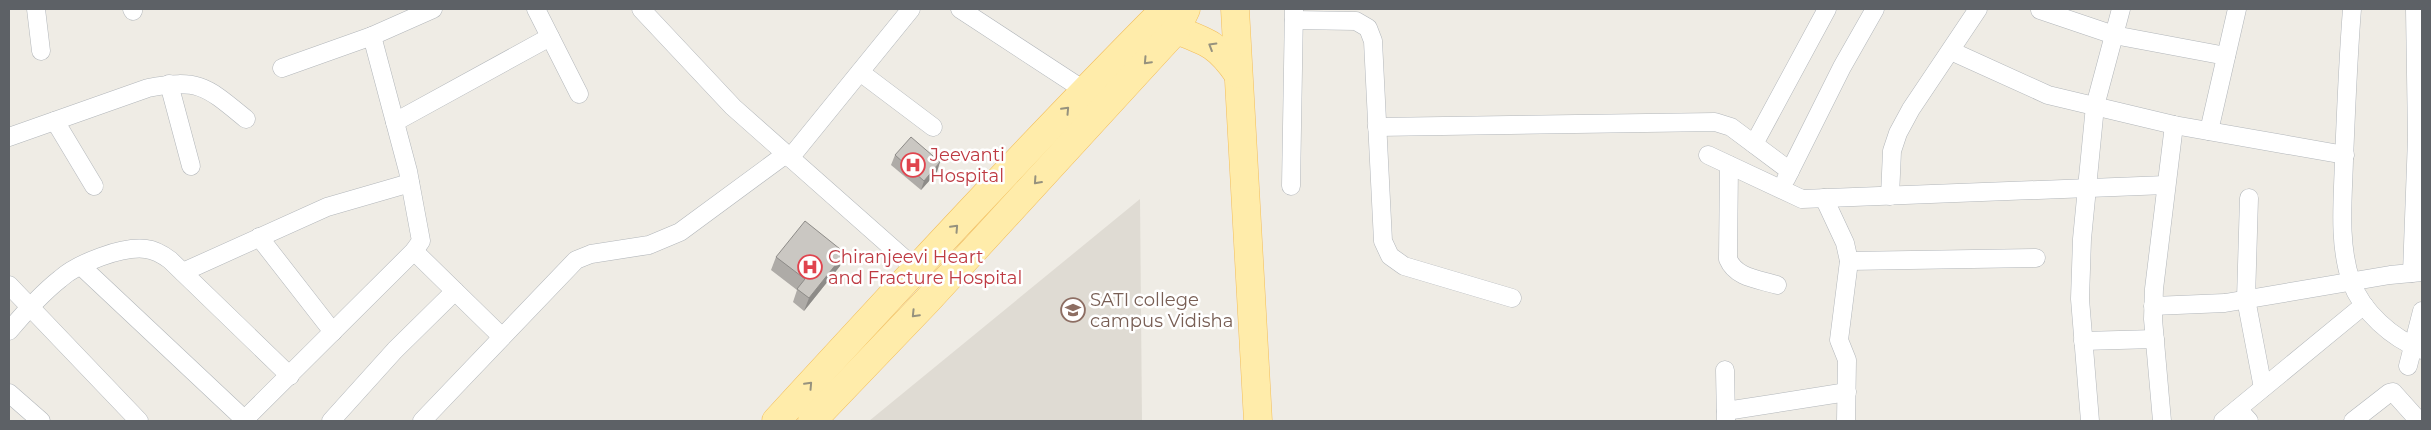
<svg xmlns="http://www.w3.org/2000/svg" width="2431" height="430" viewBox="0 0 2431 430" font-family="Montserrat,sans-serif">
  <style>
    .education { fill: #dfdbd3 }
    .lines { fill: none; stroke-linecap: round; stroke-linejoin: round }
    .minor-casing { stroke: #b2b6ba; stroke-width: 19 }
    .primary-casing { stroke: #f3be5a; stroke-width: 29 }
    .minor { stroke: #fff; stroke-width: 18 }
    .primary { stroke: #ffecaa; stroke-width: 28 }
    .wall { fill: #aeaba7 }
    .shaded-wall { fill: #8d8b88 }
    .building { fill: #cac7c2; stroke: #8d8b88 }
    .oneway { stroke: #96927e }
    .labels { text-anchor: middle; stroke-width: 5; stroke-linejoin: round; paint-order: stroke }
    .health-label { font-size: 18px; fill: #be3a42; stroke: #fff; text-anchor: start }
    .education-label { font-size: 18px; fill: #785e54; stroke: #fff; text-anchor: start }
  </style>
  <rect width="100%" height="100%" fill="#efece5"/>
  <path class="education" d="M1140,199L1142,421H869Z"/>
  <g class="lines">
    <g class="minor-casing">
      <g id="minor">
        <path d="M36,9L41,51"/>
        <path d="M132,9L133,11"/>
        <path d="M536,9L579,94"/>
        <path d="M641,9L733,107L924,276"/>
        <path d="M960,9L1093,96"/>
        <path d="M2352,9C2348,59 2346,110 2344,160C2343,199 2338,243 2351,281C2362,312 2392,338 2422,350"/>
        <path d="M2040,10L2114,35L2226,56"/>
        <path d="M1294,20L1356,21L1368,28L1373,41L1383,241L1390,256L1404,266L1512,298"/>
        <path d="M1951,51L2048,95L2174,125L2345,155"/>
        <path d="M282,68L372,36L433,9"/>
        <path d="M860,72L933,127"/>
        <path d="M169,84L191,166"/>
        <path d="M55,121L94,186"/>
        <path d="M395,122L550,37"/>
        <path d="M1377,127L1715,122L1731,127L1790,171"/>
        <path d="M2209,131L2237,9"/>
        <path d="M9,137L148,88C199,78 207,87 246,119"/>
        <path d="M1754,144L1827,9"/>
        <path d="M1708,155L1802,199L2166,185"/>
        <path d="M790,158L911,9"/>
        <path d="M1729,165L1728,259C1736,278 1758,279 1777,285"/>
        <path d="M1786,179L1842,67L1875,9"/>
        <path d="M1291,186L1294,9"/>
        <path d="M1890,196L1892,151L1898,133L1911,109L1978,9"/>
        <path d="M1824,198L1845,243L1849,261L1839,340L1847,360L1846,421"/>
        <path d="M2249,198L2246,299L2263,388"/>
        <path d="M259,237L333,332"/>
        <path d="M414,251L502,337"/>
        <path d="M1849,261L2036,258"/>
        <path d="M81,266L245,420"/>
        <path d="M183,272L327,207L410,183"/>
        <path d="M2412,273L2417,138L2415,9"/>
        <path d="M9,285L139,421"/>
        <path d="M2153,306L2225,303L2390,275L2422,272"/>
        <path d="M9,331C25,312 41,294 60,279C78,263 122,246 146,249C155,250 162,254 170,260L290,376"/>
        <path d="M2083,341L2155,339"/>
        <path d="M2408,366L2422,311"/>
        <path d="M1725,370L1726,421"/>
        <path d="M9,393L41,421"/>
        <path d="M2238,409L2249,421"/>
        <path d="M1726,411L1847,392"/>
        <path d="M243,421L414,251L421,241L408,171L372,36"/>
        <path d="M331,421L395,350L455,291"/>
        <path d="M422,421L576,260L591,254L649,245L680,232L786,154"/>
        <path d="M2090,421L2080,299L2082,239L2095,106L2121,9"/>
        <path d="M2162,421L2153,319L2154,289L2174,125"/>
        <path d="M2223,421L2364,305"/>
        <path d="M2353,421L2389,393L2393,392L2419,421"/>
      </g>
    </g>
    <g class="primary-casing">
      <g id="primary">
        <path d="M1235,9L1258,421"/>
        <path d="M1176,30C1208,42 1218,45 1238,74"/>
        <path d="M776,421C901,285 1027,148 1158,16L1168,9"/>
        <path d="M812,421L928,300L1176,30L1186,9"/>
      </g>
    </g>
    <use href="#minor" class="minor"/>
    <use href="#primary" class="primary"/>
  </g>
  <g class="wall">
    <path d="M895,155L937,172L921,190L891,165Z"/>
    <path d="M776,257L840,266L804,311L793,302L797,290L771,270Z"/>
  </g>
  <g class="shaded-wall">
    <path d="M940,162L937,172L921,190L924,181Z"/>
    <path d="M845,253L840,266L804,311L809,298Z"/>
  </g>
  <g class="building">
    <path d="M911,137L940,162L924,181L895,155Z"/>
    <path d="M805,221L845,253L809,298L797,289L805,279L776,257Z"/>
  </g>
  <defs><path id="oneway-chevron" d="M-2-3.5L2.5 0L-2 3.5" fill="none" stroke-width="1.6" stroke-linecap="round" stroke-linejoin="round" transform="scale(1.25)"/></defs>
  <g class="oneway">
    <use href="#oneway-chevron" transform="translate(1212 46) rotate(-149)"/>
    <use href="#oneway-chevron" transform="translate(1147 61) rotate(133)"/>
    <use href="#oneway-chevron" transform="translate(1066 110) rotate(-47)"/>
    <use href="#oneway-chevron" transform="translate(1037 181) rotate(132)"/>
    <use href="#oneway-chevron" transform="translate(955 228) rotate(-47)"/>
    <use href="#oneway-chevron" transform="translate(915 314) rotate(134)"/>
    <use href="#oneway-chevron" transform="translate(809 385) rotate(-47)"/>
  </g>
  <defs>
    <g id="hospital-ring" transform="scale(1.25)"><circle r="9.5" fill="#fff" stroke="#e0444e" stroke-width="1.5"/><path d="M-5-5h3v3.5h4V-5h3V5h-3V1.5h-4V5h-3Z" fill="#e0444e"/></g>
    <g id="university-ring" transform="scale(1.25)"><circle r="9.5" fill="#fff" stroke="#8d6e63" stroke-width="1.5"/><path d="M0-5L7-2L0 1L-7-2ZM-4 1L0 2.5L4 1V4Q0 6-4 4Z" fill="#8d6e63"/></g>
  </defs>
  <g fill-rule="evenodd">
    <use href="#hospital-ring" x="913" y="165"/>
    <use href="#hospital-ring" x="810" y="267"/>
    <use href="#university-ring" x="1073" y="310"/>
  </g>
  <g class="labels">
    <g class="health-label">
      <text x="930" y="161">Jeevanti<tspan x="930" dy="21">Hospital</tspan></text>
      <text x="828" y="263">Chiranjeevi Heart<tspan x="828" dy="21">and Fracture Hospital</tspan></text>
    </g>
    <g class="education-label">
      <text x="1090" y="306">SATI college<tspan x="1090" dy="21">campus Vidisha</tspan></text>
    </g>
  </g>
  <rect width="2431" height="430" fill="none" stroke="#5d6166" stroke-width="20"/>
</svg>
